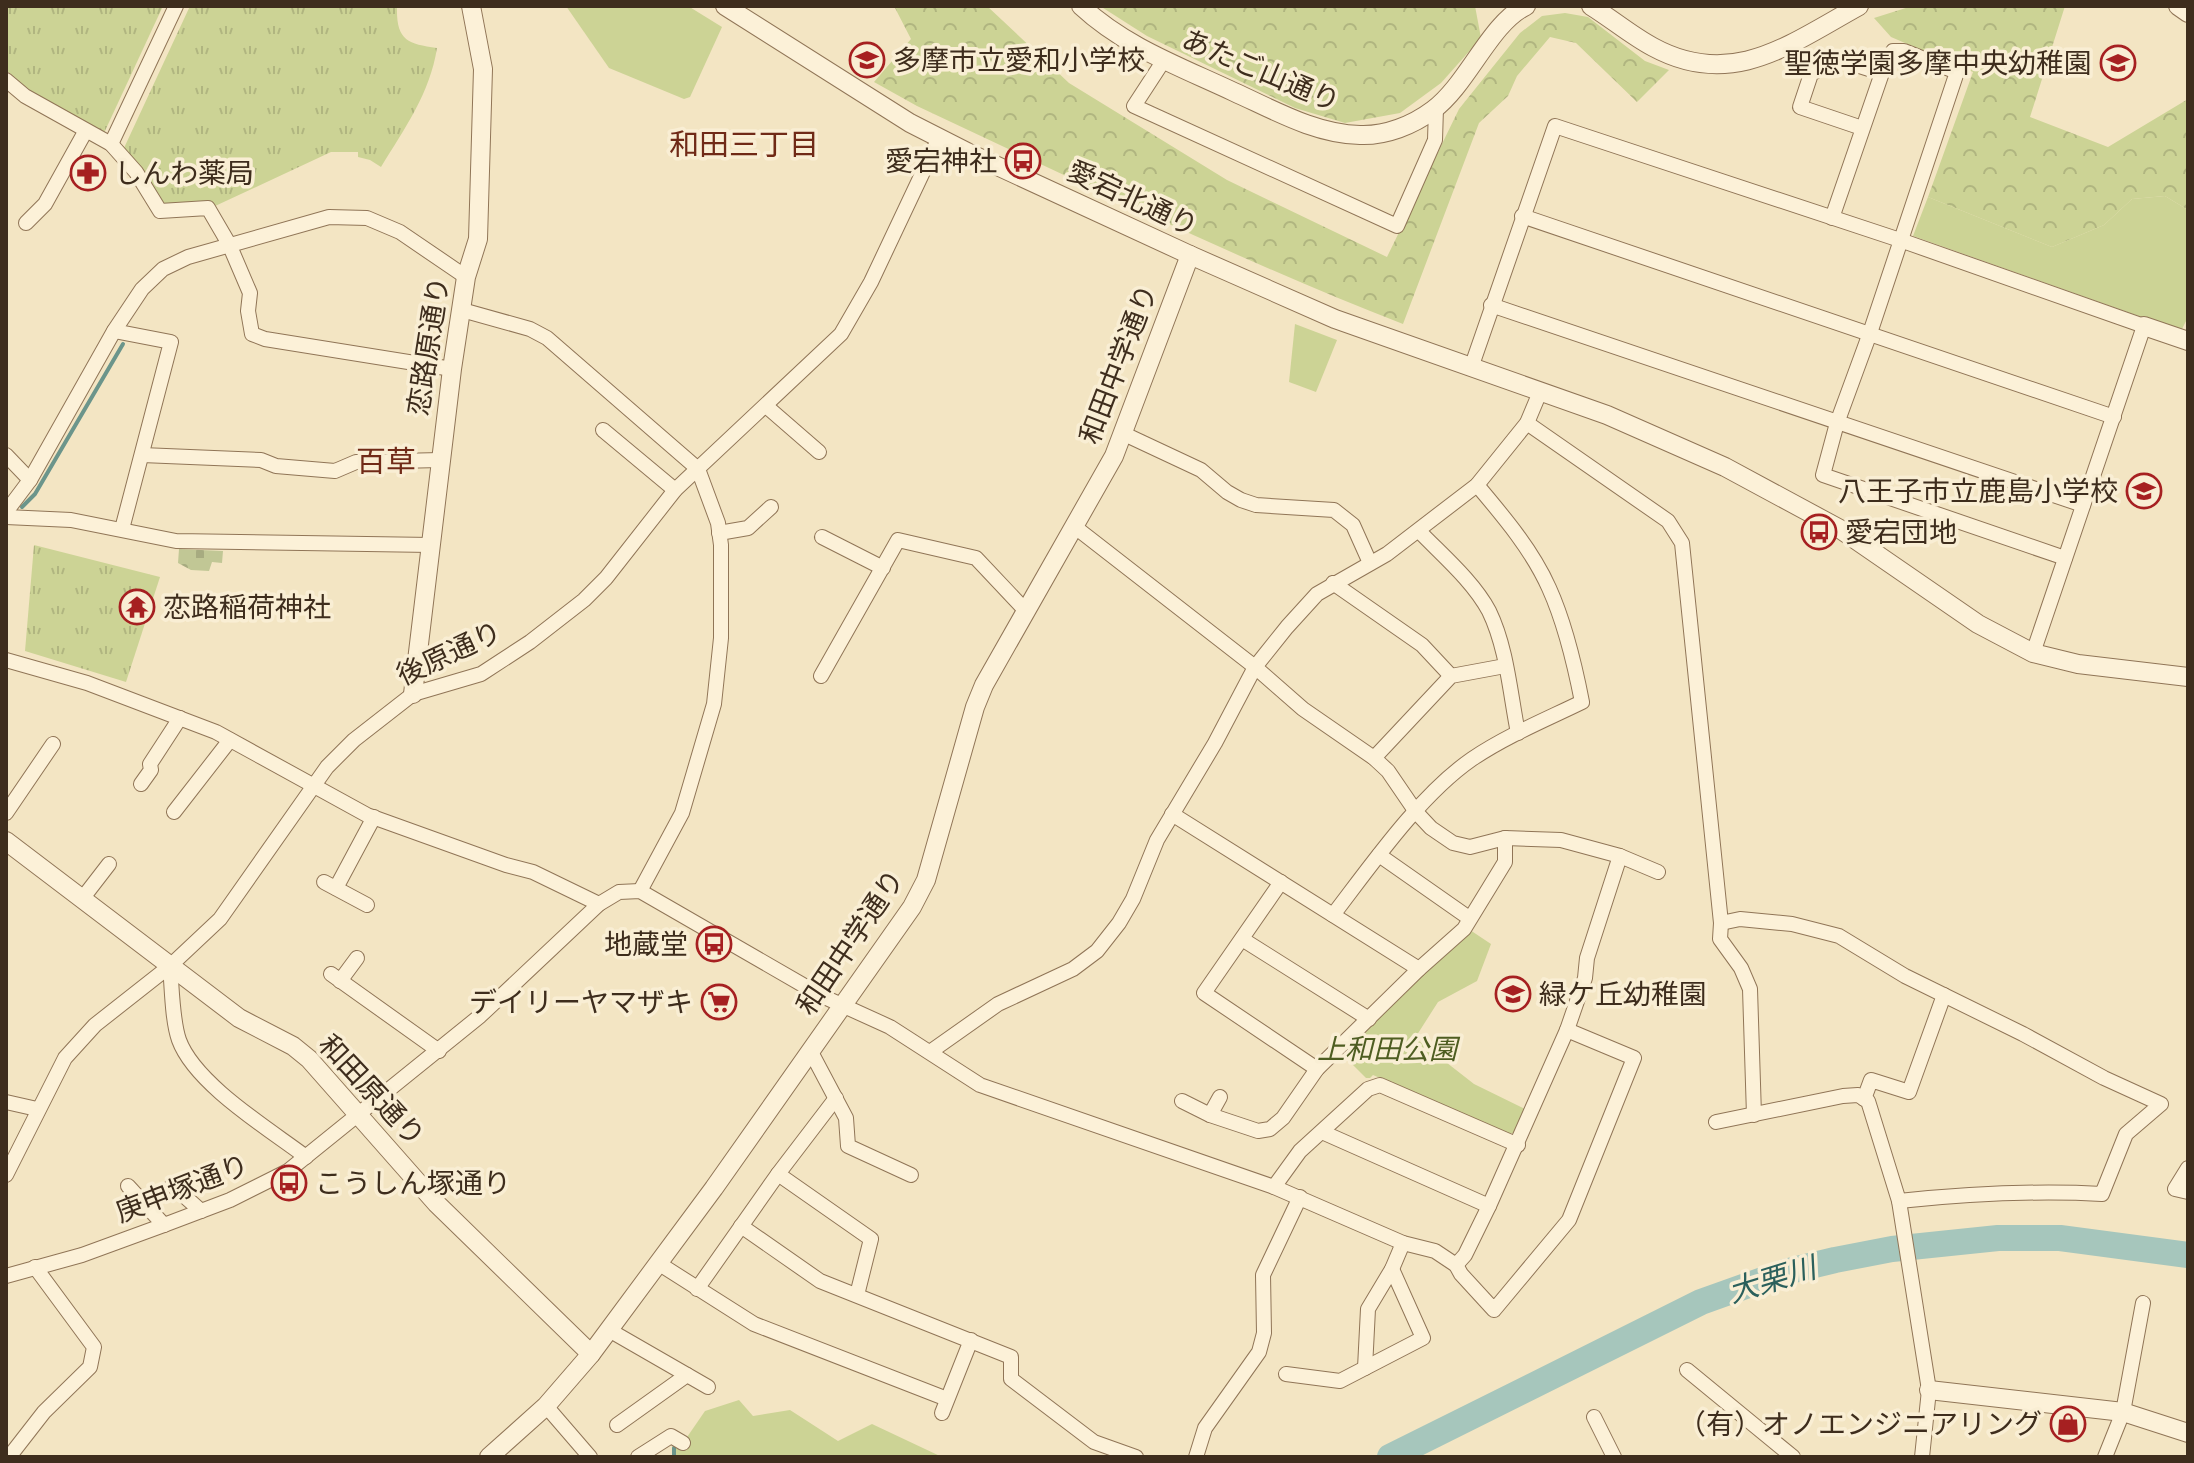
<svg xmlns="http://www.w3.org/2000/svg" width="2194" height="1463" viewBox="0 0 2194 1463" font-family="'Libre Baskerville','Noto Sans JP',serif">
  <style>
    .grass { fill: url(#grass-tufts) }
    .forest { fill: url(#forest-crowns) }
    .cemetery { fill: url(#cemetery-stones) }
    .green { fill: #ccd395 }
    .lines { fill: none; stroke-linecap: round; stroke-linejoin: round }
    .stream { stroke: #6b958b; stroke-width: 4 }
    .river { stroke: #a6c6bc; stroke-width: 26 }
    .minor-casing { stroke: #907557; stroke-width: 16 }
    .tertiary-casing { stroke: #907557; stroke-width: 20 }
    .minor { stroke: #fcf1d8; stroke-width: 14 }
    .tertiary { stroke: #fcf1d8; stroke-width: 18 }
    .labels { text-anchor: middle; stroke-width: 7; stroke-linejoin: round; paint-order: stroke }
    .poi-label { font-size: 28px; fill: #3e2d1d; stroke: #f9eed4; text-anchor: start }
    .street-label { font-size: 28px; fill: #3e2d1d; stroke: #f9eed4 }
    .park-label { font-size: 28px; font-style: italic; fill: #4e5d21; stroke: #f9eed4 }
    .neighbourhood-label { font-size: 30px; fill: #702a17; stroke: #f9eed4 }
    .water-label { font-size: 30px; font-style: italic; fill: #2b605c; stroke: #f9eed4 }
  </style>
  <defs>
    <pattern id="grass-tufts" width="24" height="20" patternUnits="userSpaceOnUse" patternTransform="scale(2)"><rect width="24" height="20" fill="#ccd395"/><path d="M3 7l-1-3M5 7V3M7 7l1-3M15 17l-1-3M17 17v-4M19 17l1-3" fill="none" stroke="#b0b580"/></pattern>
    <pattern id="forest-crowns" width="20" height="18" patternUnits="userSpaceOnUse" patternTransform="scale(2)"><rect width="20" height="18" fill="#ccd395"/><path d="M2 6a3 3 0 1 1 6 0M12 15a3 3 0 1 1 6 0" fill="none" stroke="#b0b580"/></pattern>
    <pattern id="cemetery-stones" width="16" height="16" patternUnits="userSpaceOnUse" patternTransform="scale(2)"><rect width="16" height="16" fill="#c1c795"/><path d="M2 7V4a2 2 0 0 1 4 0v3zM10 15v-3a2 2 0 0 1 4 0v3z" fill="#a7ab80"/></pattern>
  </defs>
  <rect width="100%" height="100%" fill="#f3e5c3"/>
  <g class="grass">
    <path d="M6,6H163L104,133L31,92L6,70Z"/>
    <path d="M190,6H397C396,40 407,44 437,48C430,93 405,128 381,167L370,160L358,157V152H331L213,207L209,201L160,205L124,148Z"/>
    <path d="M34,545L160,577L126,682L25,651Z"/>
  </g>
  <g class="forest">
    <path d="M894,6H987L1069,83L1227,180L1387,257L1459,109L1520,33L1542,16L1565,13L1588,17L1645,61L1669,70L1637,102L1576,43L1550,37L1517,76L1508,96L1479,123L1403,324C1238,260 1078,181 917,106L874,82L911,39Z"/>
    <path d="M1100,6H1475L1481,38L1441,83L1400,113L1345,123L1295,108L1147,36Z"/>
    <path d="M1912,6H2065L2030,117L2108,147L2188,99V210L2165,196L2132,199L2104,225L2052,247L1928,197L1973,72L1891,37L1874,18Z"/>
  </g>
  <path class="cemetery" d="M179,549L223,551L222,563L212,562L209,571L191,570L178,563Z"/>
  <g class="green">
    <path d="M566,6H688L722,27L690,97L684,99L609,68Z"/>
    <path d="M2165,196L2188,210V317L2181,331L1913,236L1928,197L2052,247L2104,225L2132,199Z"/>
    <path d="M1295,324L1337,340L1316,392L1289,382Z"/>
    <path d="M1470,930L1491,944L1477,981L1438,1002L1415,1038L1474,1084L1525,1109L1516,1132L1509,1134L1373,1075L1370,1078H1366L1342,1054L1344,1048Z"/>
    <path d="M739,1400L753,1416L790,1410L838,1441L872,1424L942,1457H672V1447L683,1443L705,1411Z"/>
  </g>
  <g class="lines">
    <g class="stream">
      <path d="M22,507L35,494L123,344"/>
      <path d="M674,1448V1457"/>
    </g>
    <path class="river" d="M1390,1457L1701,1302L1785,1272L1835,1260L1892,1249L1998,1238H2060L2188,1255"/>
    <g class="minor-casing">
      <g id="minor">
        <path d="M1164,60L1134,106L1397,226L1435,140L1436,108"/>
        <path d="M6,80L25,96L111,144L136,172L160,211L208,208L229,244L250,293L248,311L252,334L265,339L452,369"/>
        <path d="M1862,128L1800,107L1811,74L1837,59L1882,73"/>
        <path d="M111,144L176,6"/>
        <path d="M1522,216L2114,417"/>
        <path d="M1832,218L1882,73L1893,51H1904L1957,72L1870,333L1837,423L1823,475L2065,558"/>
        <path d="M26,223L45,204L85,132"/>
        <path d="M1491,305L2083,505"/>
        <path d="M462,310L530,329L547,338L698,469L718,523L721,545V638L714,704L682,813L640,891"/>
        <path d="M114,331L171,342L122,529"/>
        <path d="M1471,368L1555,126L1900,240L2144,326L2033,653"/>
        <path d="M766,406L819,452"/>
        <path d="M1527,423L1668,521L1682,543L1721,923L1720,939L1741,968L1750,989L1754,1115"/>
        <path d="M603,430L675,490"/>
        <path d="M1122,433L1201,470L1227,492L1241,500L1256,505L1334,510L1353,525L1370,563"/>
        <path d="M6,455L30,480"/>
        <path d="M142,455L261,460L276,466L335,471L356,462L440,460"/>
        <path d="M6,512L30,480L114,331L142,289L163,269L188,257L329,217L367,218L400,232L466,277"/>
        <path d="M6,517L71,520L176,541L431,545"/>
        <path d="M1075,527L1255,667L1303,709L1374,758L1388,771L1416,812L1431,828L1453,843L1470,847L1505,838L1561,840L1620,856L1658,872"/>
        <path d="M1419,531C1442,555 1473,581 1489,611C1507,648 1510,693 1518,733"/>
        <path d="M719,533L748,528L771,507"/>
        <path d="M822,537L883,568"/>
        <path d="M1333,583L1422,645L1451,676"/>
        <path d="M6,660L87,683L216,732L367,815L506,865L533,872L599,904"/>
        <path d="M821,676L898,540L976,558L1025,610"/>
        <path d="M1374,758L1451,676L1505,666"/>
        <path d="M141,784L151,770L150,764L180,718"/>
        <path d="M174,812L230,740"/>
        <path d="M6,813L53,744"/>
        <path d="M1172,814L1419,969"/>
        <path d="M1379,855L1469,918"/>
        <path d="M324,882L367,905"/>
        <path d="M1281,882L1204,993L1317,1069"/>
        <path d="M336,888L374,817"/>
        <path d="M82,899L109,864"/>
        <path d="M1333,915C1372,864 1420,795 1472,759C1506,736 1545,720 1582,702C1575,666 1564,621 1549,588C1532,550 1504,517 1477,485"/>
        <path d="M1721,923L1740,919L1792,924L1839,936L1905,976L2023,1034L2104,1078L2161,1104L2126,1134L2102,1194C2033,1190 1967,1194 1899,1201"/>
        <path d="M1242,939L1369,1019"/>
        <path d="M170,966C172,987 172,1020 179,1040C195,1084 269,1129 306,1157"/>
        <path d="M331,974L439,1051"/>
        <path d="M340,981L357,958"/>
        <path d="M811,1052L846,1118L848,1146L911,1175"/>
        <path d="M930,1052L998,1004L1073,969L1097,951L1119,923L1133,899L1157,840L1215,743L1255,667L1287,627L1317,594L1387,554L1477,485L1527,423L1540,392"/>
        <path d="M1864,1099L1871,1080L1909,1092L1944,995"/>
        <path d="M1182,1101L1210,1115L1258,1131L1270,1129L1283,1118L1317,1069L1419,969L1464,929L1505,862V838"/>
        <path d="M6,1102L37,1109"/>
        <path d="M1210,1115L1220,1097"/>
        <path d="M1716,1122L1843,1096L1858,1095L1868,1101L1899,1201L1929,1390L1922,1457"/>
        <path d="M1322,1132L1489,1206"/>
        <path d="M2188,1168L2175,1189L2188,1192"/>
        <path d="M778,1174L871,1239L857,1295"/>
        <path d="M6,1175L65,1058L95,1025L170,966L220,919L327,767L354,740L413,694L481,674L530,642L584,600L606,578L675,490L841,334L871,282L939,138"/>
        <path d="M172,1185L201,1211"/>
        <path d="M128,1186L164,1225"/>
        <path d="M1274,1187L1300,1151L1368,1089L1380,1085L1518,1145"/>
        <path d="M741,1226L820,1281L1011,1357V1379L1094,1442L1136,1457"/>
        <path d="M658,1263L754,1324L947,1399"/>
        <path d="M1456,1265L1465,1255L1489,1206L1567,1030L1585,978L1587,958L1620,856"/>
        <path d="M6,1276L82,1255L164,1225L230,1200L288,1171L480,1016L599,904L619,892L640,891L822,996L890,1027L980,1085L1274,1187L1403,1243L1435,1251L1456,1265L1461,1274L1494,1310L1569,1220L1634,1058L1567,1030"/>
        <path d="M697,1289L778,1174L836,1098"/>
        <path d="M609,1330L708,1387"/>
        <path d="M1365,1368L1368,1309L1392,1269L1403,1243"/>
        <path d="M1687,1370L1793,1457"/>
        <path d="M1286,1374L1340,1381L1423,1338L1392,1269"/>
        <path d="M546,1406L590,1457"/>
        <path d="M942,1413L971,1340"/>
        <path d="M1594,1417L1614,1457"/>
        <path d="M617,1425L687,1375"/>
        <path d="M9,1457L44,1412L90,1367L94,1347L35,1267"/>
        <path d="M638,1457L671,1436L683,1443"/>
        <path d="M1196,1457L1205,1428L1259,1352L1264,1333L1263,1275L1300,1197"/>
        <path d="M2105,1457L2123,1412L2143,1303"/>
      </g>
    </g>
    <g class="tertiary-casing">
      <g id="tertiary">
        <path d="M725,6L910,123L967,152L1190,255L1335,319L1607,415L1725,467L1840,529L1978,624L2033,653L2078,664L2188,677"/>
        <path d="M1081,6C1125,47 1181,67 1234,92C1274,110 1315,134 1360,135C1386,136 1413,125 1433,110C1468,84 1490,23 1526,6"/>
        <path d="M1591,6C1612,19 1632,36 1653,47C1732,90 1790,44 1859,6"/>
        <path d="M2178,6L2188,13"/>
        <path d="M2144,326L2188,341"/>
        <path d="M413,694L452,369L466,277L478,239L483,69L471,6"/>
        <path d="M6,841L239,1018L293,1046L309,1059L436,1203L591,1354"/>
        <path d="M1929,1390L2123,1412L2188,1433"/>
        <path d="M489,1457L546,1406L591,1354L714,1188L912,907L926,880L975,707L984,685L1114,456L1190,255"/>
      </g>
    </g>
    <use href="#minor" class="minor"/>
    <use href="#tertiary" class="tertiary"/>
  </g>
  <defs>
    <g id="school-ring" transform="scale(1.8)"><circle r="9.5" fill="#f9eed4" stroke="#a62021" stroke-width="1.5"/><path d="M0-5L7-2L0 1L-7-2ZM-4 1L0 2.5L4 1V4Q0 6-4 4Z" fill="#a62021"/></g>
    <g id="bus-ring" transform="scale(1.8)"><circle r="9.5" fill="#f9eed4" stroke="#a62021" stroke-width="1.5"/><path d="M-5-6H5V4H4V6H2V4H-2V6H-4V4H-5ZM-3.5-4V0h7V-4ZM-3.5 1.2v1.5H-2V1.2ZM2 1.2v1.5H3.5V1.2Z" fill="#a62021"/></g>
    <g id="pharmacy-ring" transform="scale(1.8)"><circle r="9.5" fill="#f9eed4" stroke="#a62021" stroke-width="1.5"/><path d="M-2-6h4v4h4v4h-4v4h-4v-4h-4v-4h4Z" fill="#a62021"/></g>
    <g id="temple-ring" transform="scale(1.8)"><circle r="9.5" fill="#f9eed4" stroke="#a62021" stroke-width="1.5"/><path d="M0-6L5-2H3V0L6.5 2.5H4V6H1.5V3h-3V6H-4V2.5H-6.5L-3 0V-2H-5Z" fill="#a62021"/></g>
    <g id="supermarket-ring" transform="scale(1.8)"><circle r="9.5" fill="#f9eed4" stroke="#a62021" stroke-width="1.5"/><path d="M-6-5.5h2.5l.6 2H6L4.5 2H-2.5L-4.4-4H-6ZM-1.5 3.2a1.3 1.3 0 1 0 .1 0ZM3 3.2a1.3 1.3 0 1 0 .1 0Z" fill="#a62021"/></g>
    <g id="shop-ring" transform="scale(1.8)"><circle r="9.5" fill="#f9eed4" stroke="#a62021" stroke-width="1.5"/><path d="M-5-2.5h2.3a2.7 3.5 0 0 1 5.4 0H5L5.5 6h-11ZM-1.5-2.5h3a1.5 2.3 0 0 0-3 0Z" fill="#a62021"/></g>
  </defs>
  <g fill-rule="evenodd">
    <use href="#school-ring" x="867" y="60"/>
    <use href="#school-ring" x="2118" y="63"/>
    <use href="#bus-ring" x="1023" y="161"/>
    <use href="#pharmacy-ring" x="88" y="173"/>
    <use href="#school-ring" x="2144" y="491"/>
    <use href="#bus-ring" x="1819" y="532"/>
    <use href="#temple-ring" x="137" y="607"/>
    <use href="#bus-ring" x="714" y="944"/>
    <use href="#school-ring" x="1513" y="994"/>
    <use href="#supermarket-ring" x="719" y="1002"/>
    <use href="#bus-ring" x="289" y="1183"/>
    <use href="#shop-ring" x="2068" y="1424"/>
  </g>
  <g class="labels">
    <g class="poi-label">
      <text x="893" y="70">多摩市立愛和小学校</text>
      <text x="2092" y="73" text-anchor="end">聖徳学園多摩中央幼稚園</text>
      <text x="997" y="171" text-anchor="end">愛宕神社</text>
      <text x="114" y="183">しんわ薬局</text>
      <text x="2118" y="501" text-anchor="end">八王子市立鹿島小学校</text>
      <text x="1845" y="542">愛宕団地</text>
      <text x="163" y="617">恋路稲荷神社</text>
      <text x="688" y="954" text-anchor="end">地蔵堂</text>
      <text x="1539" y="1004">緑ケ丘幼稚園</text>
      <text x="693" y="1012" text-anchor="end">デイリーヤマザキ</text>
      <text x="315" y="1193">こうしん塚通り</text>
      <text x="2042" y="1434" text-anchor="end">（有）オノエンジニアリング</text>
    </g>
    <g class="street-label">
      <text transform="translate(1261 70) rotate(23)" y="10">あたご山通り</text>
      <text transform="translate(1133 198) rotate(25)" y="10">愛宕北通り</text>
      <text transform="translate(428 346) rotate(-81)" y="10">恋路原通り</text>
      <text transform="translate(1118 364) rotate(-69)" y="10">和田中学通り</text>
      <text transform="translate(449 653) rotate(-25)" y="10">後原通り</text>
      <text transform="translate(850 942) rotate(-56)" y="10">和田中学通り</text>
      <text transform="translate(372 1090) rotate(47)" y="10">和田原通り</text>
      <text transform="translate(182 1188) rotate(-21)" y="10">庚申塚通り</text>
    </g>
    <g class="park-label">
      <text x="1387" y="1059">上和田公園</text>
    </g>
    <g class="neighbourhood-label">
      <text x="744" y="155">和田三丁目</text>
      <text x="386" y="472">百草</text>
    </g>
    <g class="water-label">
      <text transform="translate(1772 1280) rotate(-17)" y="10">大栗川</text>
    </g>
  </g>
  <rect width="2194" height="1463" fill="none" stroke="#3e2d1d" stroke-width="16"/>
</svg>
